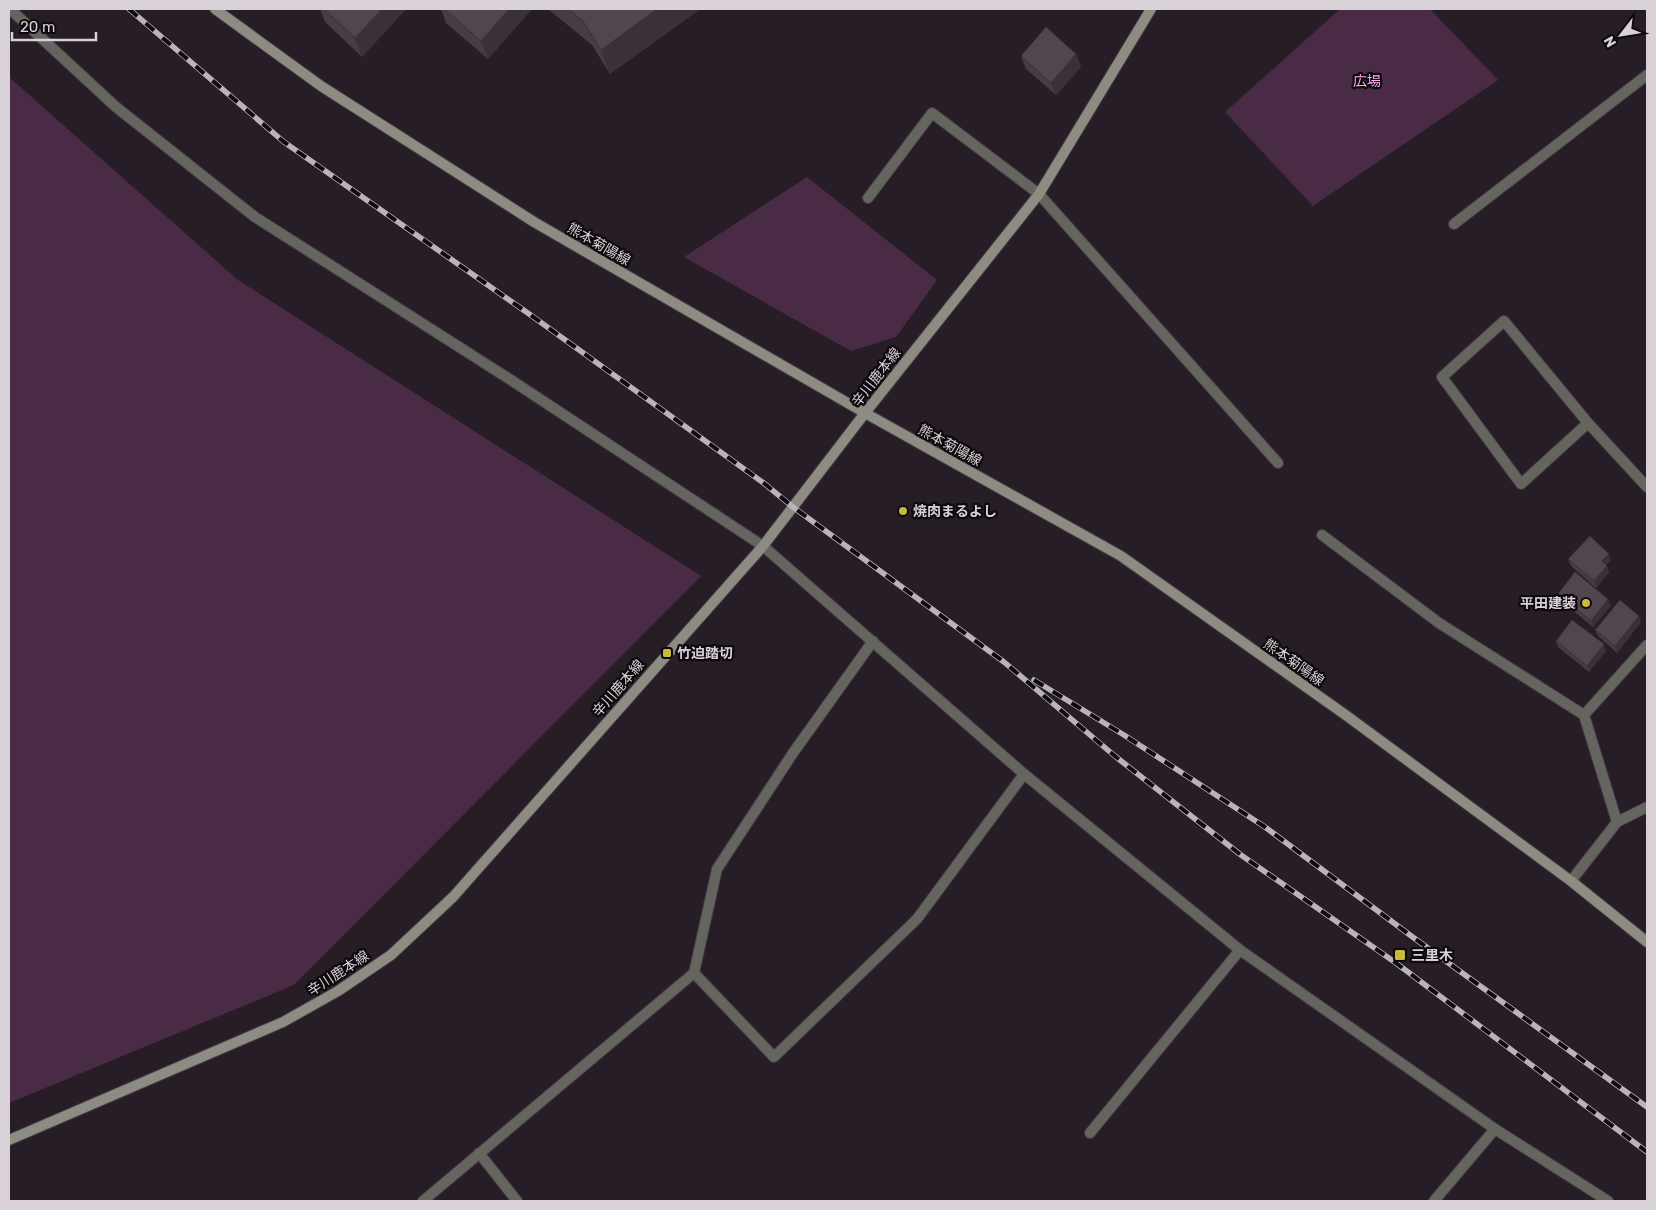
<svg xmlns="http://www.w3.org/2000/svg" width="1656" height="1210" viewBox="0 0 1656 1210" font-family="Rubik,'Noto Sans JP',sans-serif">
  <style>
    .green { fill: #4a2b45 }
    .lines { fill: none; stroke-linecap: round; stroke-linejoin: round }
    .street-casing { stroke: #433a42; stroke-width: 12 }
    .secondary-casing { stroke: #433a42; stroke-width: 12 }
    .street { stroke: #65655f; stroke-width: 10 }
    .secondary { stroke: #8d8c82; stroke-width: 10 }
    .rail-casing { stroke: #bbb3ba; stroke-width: 5.5 }
    .rail { stroke: #0d090d; stroke-width: 4; stroke-dasharray: 11; stroke-linecap: butt }
    .wall { fill: #463c44 }
    .shaded-wall { fill: #393137 }
    .building { fill: #51464f; stroke: #393137 }
    .poi-dot { fill: #c7bb3b; stroke: #0d090d; stroke-width: 2 }
    .labels { text-anchor: middle; stroke-width: 4.5; stroke-linejoin: round; paint-order: stroke }
    .park-label { font-size: 14px; fill: #fdacf1; stroke: #0d090d }
    .street-label { font-size: 14px; fill: #d8d1d7; stroke: #0d090d }
    .poi-label { font-size: 14px; font-weight: bold; fill: #d8d1d7; stroke: #0d090d; text-anchor: start }
  </style>
  <rect width="100%" height="100%" fill="#271d26"/>
  <g class="green">
    <path d="M1340,9H1430L1498,80L1313,206L1225,112Z"/>
    <path d="M9,77L238,280L701,576L294,985L9,1103Z"/>
    <path d="M807,177L937,280L896,337L851,351L684,257Z"/>
  </g>
  <g class="lines">
    <g class="street-casing">
      <g id="street">
        <path d="M10,9L116,107L255,217L511,380L763,546L1024,774L1240,950L1495,1129L1608,1201"/>
        <path d="M868,198L932,113L1039,194L1278,463"/>
        <path d="M1454,224L1647,75"/>
        <path d="M1588,423L1521,484L1442,377L1504,321L1588,423L1647,487"/>
        <path d="M1322,535L1439,623L1584,715"/>
        <path d="M1617,822L1647,807"/>
        <path d="M1571,881L1617,822L1584,715L1647,645"/>
        <path d="M694,973L717,869L793,753L873,641"/>
        <path d="M1090,1133L1240,950"/>
        <path d="M479,1153L517,1201"/>
        <path d="M423,1201L694,973L774,1057L917,919L1024,774"/>
        <path d="M1434,1201L1495,1129"/>
      </g>
    </g>
    <g class="secondary-casing">
      <g id="secondary">
        <path d="M215,9L321,86L534,222L865,413L1121,556L1347,716L1571,881L1647,942"/>
        <path d="M9,1140L283,1022L338,991L391,955L453,897L763,546L865,413L1039,194L1151,9"/>
      </g>
    </g>
    <use href="#street" class="street"/>
    <use href="#secondary" class="secondary"/>
    <g class="rail-casing">
      <g id="rail">
        <path d="M129,9L284,142L532,316L765,484L793,507L1004,662L1116,757L1241,855L1396,963L1647,1152"/>
        <path d="M1034,680L1124,735L1265,827L1414,938L1647,1107"/>
      </g>
    </g>
    <use href="#rail" class="rail"/>
  </g>
  <g class="wall">
    <path d="M320,9H406L362,57L325,22Z"/>
    <path d="M441,9H532L488,59L446,23Z"/>
    <path d="M548,9H700L610,74L592,45Z"/>
    <path d="M1076,54L1081,67L1056,95L1026,69L1021,56Z"/>
    <path d="M1568,559L1611,560L1606,565L1609,572L1596,588L1571,566Z"/>
    <path d="M1558,594L1611,606L1593,627L1560,600Z"/>
    <path d="M1641,622L1617,653L1598,636L1595,630Z"/>
    <path d="M1556,641L1604,644L1606,651L1589,672L1558,647Z"/>
  </g>
  <g class="shaded-wall">
    <path d="M382,9H406L362,57L355,38Z"/>
    <path d="M509,9H532L488,59L481,41Z"/>
    <path d="M657,9H700L610,74L601,50Z"/>
    <path d="M1076,54L1081,67L1056,95L1051,83Z"/>
    <path d="M1609,554L1611,560L1604,568L1602,561Z"/>
    <path d="M1607,566L1609,572L1596,588L1594,581Z"/>
    <path d="M1608,599L1611,606L1593,627L1591,621Z"/>
    <path d="M1639,616L1641,622L1617,653L1615,646Z"/>
    <path d="M1604,644L1606,651L1589,672L1587,666Z"/>
  </g>
  <g class="building">
    <path d="M324,9H382L355,38Z"/>
    <path d="M444,9H509L481,41Z"/>
    <path d="M568,9H657L601,50L583,21Z"/>
    <path d="M1046,27L1076,54L1051,83L1021,56Z"/>
    <path d="M1590,536L1609,554L1602,561L1607,566L1594,581L1568,559Z"/>
    <path d="M1575,572L1608,599L1591,621L1558,594Z"/>
    <path d="M1620,600L1639,616L1615,646L1595,630Z"/>
    <path d="M1572,620L1604,644L1587,666L1556,641Z"/>
  </g>
  <g class="poi-dot">
    <circle cx="903" cy="511" r="5"/>
    <circle cx="1586" cy="603" r="5"/>
    <rect x="662" y="648" width="10" height="10" rx="2.5"/>
    <rect x="1394" y="949" width="12" height="12" rx="2.5"/>
  </g>
  <g class="labels">
    <g class="park-label">
      <text x="1367" y="86">広場</text>
    </g>
    <g class="street-label">
      <text transform="translate(599 244) rotate(30)" y="5">熊本菊陽線</text>
      <text transform="translate(876 377) rotate(-52)" y="5">辛川鹿本線</text>
      <text transform="translate(950 445) rotate(29)" y="5">熊本菊陽線</text>
      <text transform="translate(1294 662) rotate(35)" y="5">熊本菊陽線</text>
      <text transform="translate(618 688) rotate(-49)" y="5">辛川鹿本線</text>
      <text transform="translate(338 973) rotate(-33)" y="5">辛川鹿本線</text>
    </g>
    <g class="poi-label">
      <text x="913" y="516">焼肉まるよし</text>
      <text x="1576" y="608" text-anchor="end">平田建装</text>
      <text x="677" y="658">竹迫踏切</text>
      <text x="1411" y="960">三里木</text>
    </g>
  </g>
  <rect width="1656" height="1210" fill="none" stroke="#d8d1d7" stroke-width="20"/>
  <g transform="translate(1621 35) rotate(239)" stroke="#0d090d" stroke-width="4" paint-order="stroke">
  <path d="M0-4L9 19L0 12L-9 19Z" fill="#d8d1d7"/>
  <text y="-8" font-size="14" font-weight="bold" text-anchor="middle" fill="#d8d1d7">N</text>
  </g>
  <path d="M12 32v8h84v-8" fill="none" stroke="#d8d1d7" stroke-width="2.5"/>
  <text x="20" y="32" font-size="15" fill="#d8d1d7" stroke="#0d090d" stroke-width="4" paint-order="stroke">20 m</text>
</svg>
